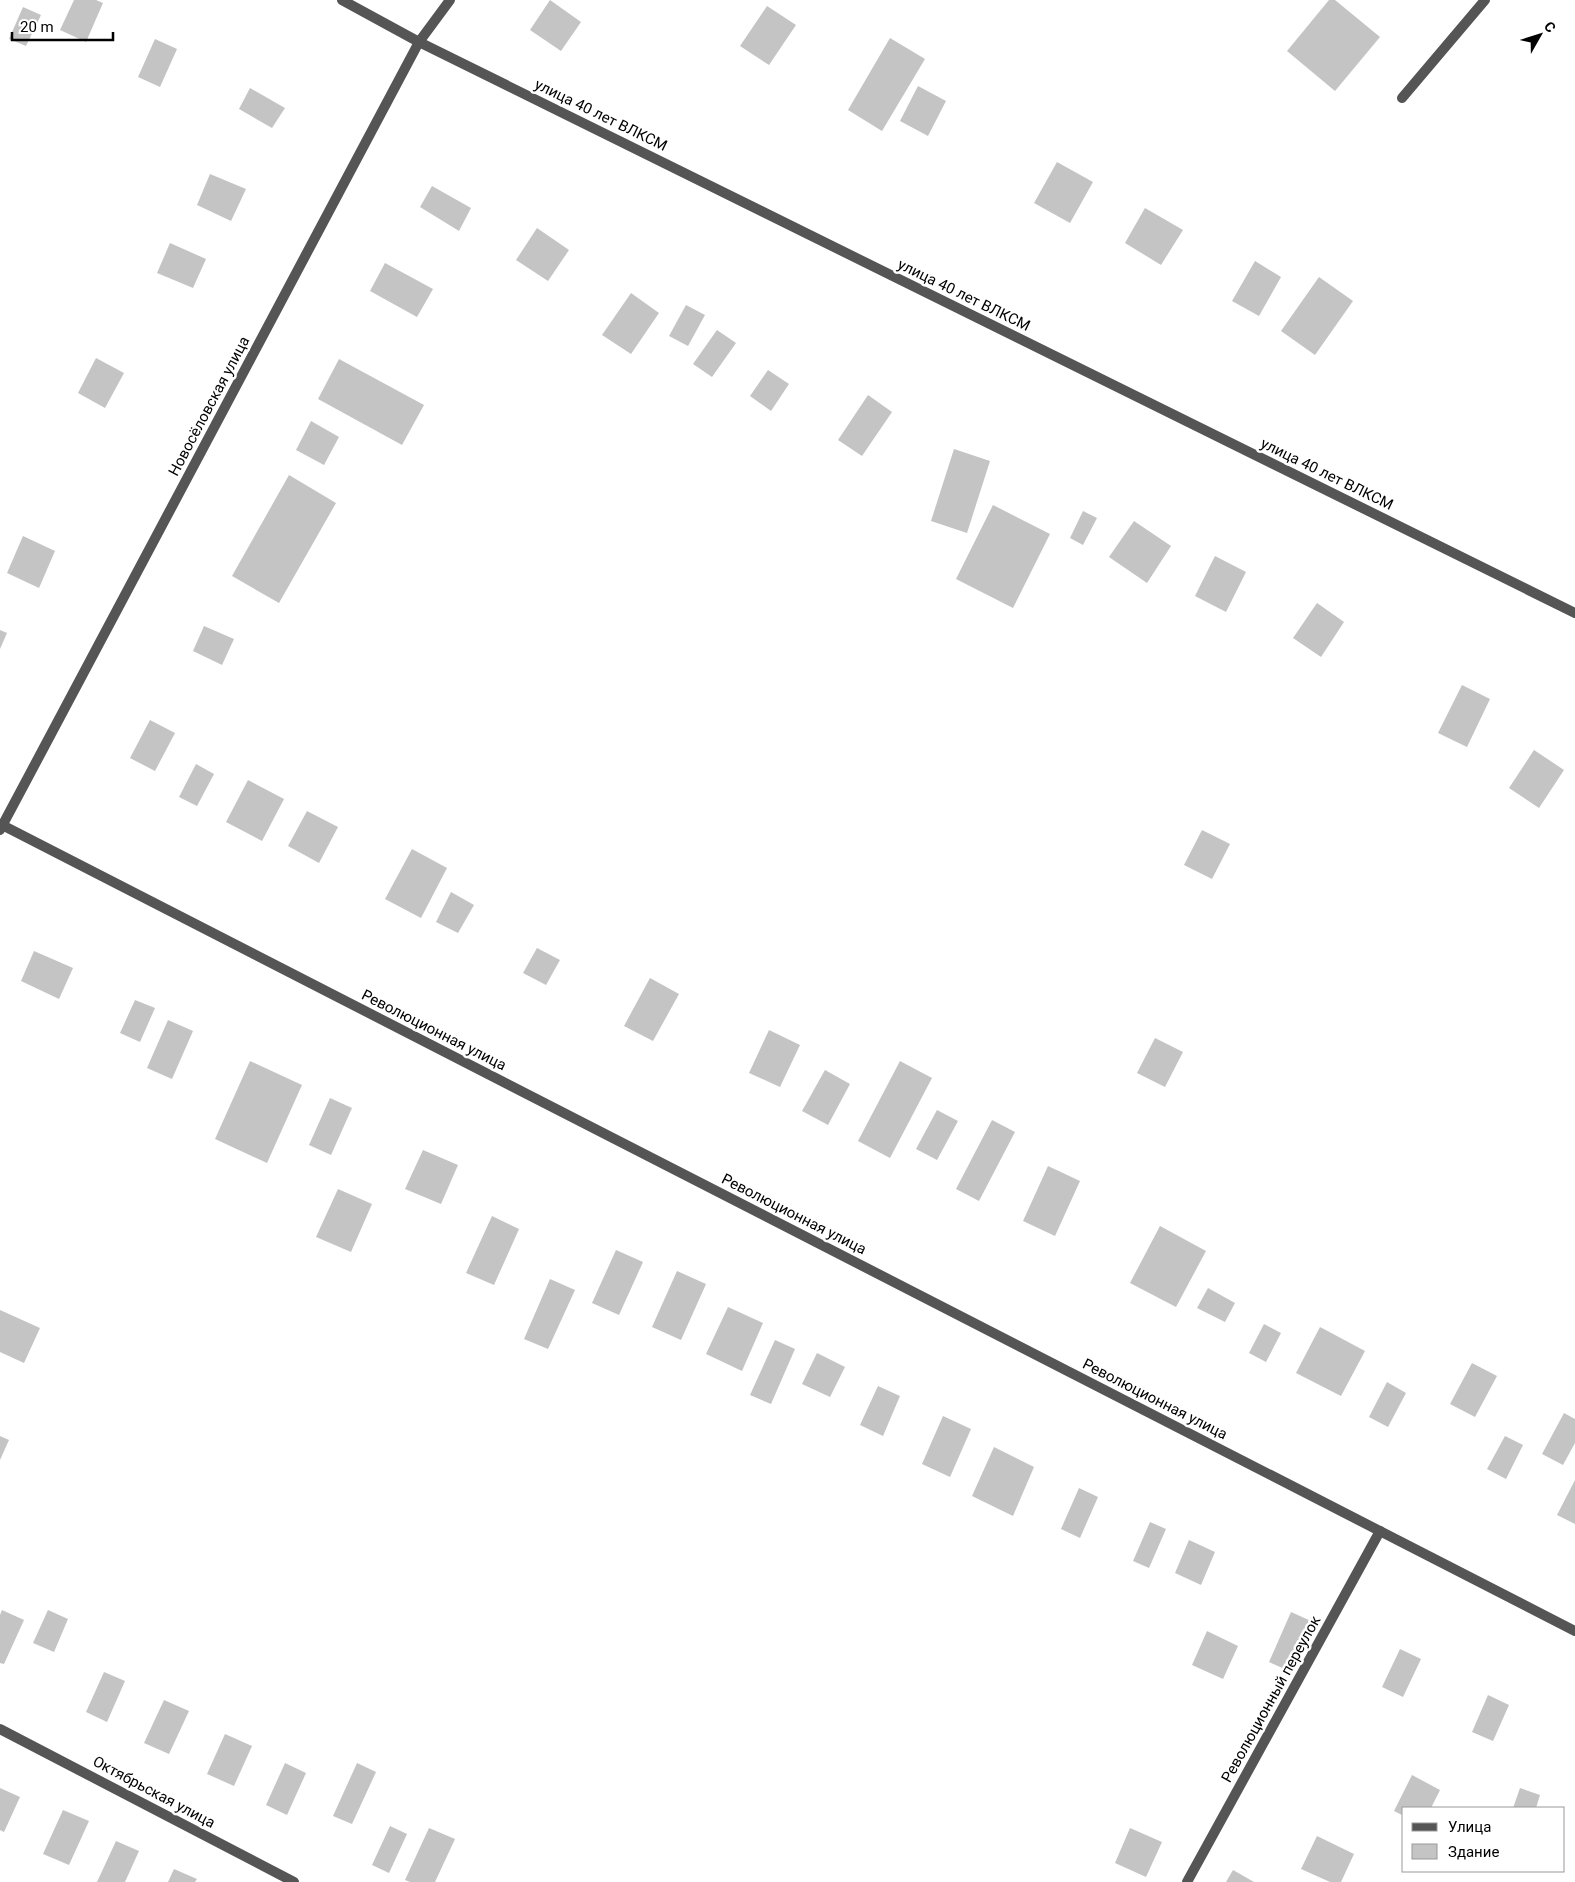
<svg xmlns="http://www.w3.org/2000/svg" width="1575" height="1882" viewBox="0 0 1575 1882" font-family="Roboto,sans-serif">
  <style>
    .building { fill: #c4c4c4 }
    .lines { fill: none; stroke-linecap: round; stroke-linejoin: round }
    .street { stroke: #555; stroke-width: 10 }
    .labels { text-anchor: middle; stroke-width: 5; stroke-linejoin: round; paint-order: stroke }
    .street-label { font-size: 15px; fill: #000; stroke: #fff }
  </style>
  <rect width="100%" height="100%" fill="#fff"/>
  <g class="building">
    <path d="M74,0H96L103,3L86,42L60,30Z"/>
    <path d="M550,0L581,22L561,51L530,30Z"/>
    <path d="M1329,0H1335L1380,37L1335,91L1287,51Z"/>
    <path d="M767,6L796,25L769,65L740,46Z"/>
    <path d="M23,7L41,15L26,46L9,39Z"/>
    <path d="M890,38L925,59L882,131L848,110Z"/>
    <path d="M155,39L177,49L160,87L138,77Z"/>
    <path d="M918,86L946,101L928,136L900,121Z"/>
    <path d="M250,88L285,108L272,128L239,109Z"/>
    <path d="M1057,162L1093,182L1070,223L1034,203Z"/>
    <path d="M210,174L246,189L231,221L197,205Z"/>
    <path d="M432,186L471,208L459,231L420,207Z"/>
    <path d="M1145,208L1183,230L1161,265L1125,243Z"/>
    <path d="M537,228L569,250L548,281L516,260Z"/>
    <path d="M170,243L206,259L193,288L157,273Z"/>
    <path d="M1255,261L1281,277L1259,316L1232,301Z"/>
    <path d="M385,263L433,289L417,317L370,291Z"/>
    <path d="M1319,277L1353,301L1315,355L1281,331Z"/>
    <path d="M631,293L659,313L631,354L602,335Z"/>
    <path d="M686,305L705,315L688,346L669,336Z"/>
    <path d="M717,330L736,343L712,377L693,364Z"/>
    <path d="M96,358L124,373L105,408L78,393Z"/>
    <path d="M339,359L424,405L402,445L318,399Z"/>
    <path d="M768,370L789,384L771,411L750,396Z"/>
    <path d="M868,395L892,412L862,456L838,440Z"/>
    <path d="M311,421L339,437L324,465L296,450Z"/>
    <path d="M954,449L990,461L967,533L931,521Z"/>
    <path d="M289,475L336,503L279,603L232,576Z"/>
    <path d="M993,505L1050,534L1013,608L956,579Z"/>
    <path d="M1083,511L1097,518L1083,545L1070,538Z"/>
    <path d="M1134,521L1171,546L1147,583L1109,557Z"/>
    <path d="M23,536L55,551L39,588L7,573Z"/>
    <path d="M1215,556L1246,572L1226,612L1195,596Z"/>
    <path d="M1317,603L1344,622L1321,657L1293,638Z"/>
    <path d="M204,626L234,639L222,665L193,651Z"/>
    <path d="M0,630L7,633L0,649Z"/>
    <path d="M1462,685L1490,699L1467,747L1438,733Z"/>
    <path d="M150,720L175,733L155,771L130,758Z"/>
    <path d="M1534,750L1564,770L1539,808L1509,788Z"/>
    <path d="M196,764L214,774L197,806L179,797Z"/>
    <path d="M248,780L284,799L262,841L226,822Z"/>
    <path d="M307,811L338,827L319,863L288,846Z"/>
    <path d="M1202,830L1230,844L1212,879L1184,865Z"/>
    <path d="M412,849L447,868L421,918L385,899Z"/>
    <path d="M451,892L474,905L458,933L436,922Z"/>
    <path d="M537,948L560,960L546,985L523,973Z"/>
    <path d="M34,951L73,968L59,999L21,981Z"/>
    <path d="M650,978L679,994L653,1041L624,1026Z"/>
    <path d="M135,1000L155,1008L140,1042L120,1033Z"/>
    <path d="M168,1020L193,1031L172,1079L147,1068Z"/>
    <path d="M769,1030L800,1045L780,1087L749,1073Z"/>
    <path d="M1155,1038L1183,1052L1165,1087L1137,1073Z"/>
    <path d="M250,1061L302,1085L267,1163L215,1139Z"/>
    <path d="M900,1061L932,1078L890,1158L858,1141Z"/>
    <path d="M825,1070L850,1084L828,1125L802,1111Z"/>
    <path d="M330,1098L352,1108L331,1155L309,1145Z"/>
    <path d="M937,1110L958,1121L937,1160L916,1149Z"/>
    <path d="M992,1120L1015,1132L979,1201L956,1189Z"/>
    <path d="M423,1150L458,1165L441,1204L405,1189Z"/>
    <path d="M1048,1166L1080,1181L1055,1236L1023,1221Z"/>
    <path d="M338,1189L372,1204L351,1252L316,1237Z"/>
    <path d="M492,1216L519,1229L494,1285L466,1273Z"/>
    <path d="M1160,1226L1206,1251L1176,1307L1130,1283Z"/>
    <path d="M616,1250L643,1262L619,1315L592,1303Z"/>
    <path d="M677,1271L706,1284L681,1340L652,1327Z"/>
    <path d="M550,1279L575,1290L548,1349L524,1339Z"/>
    <path d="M1208,1288L1235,1303L1225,1322L1197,1308Z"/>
    <path d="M728,1307L763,1323L742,1371L706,1354Z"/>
    <path d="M0,1310L40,1328L24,1363L0,1352Z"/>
    <path d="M1264,1324L1281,1333L1266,1362L1249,1353Z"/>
    <path d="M1320,1327L1365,1351L1341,1396L1296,1373Z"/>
    <path d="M775,1340L795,1349L771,1404L750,1395Z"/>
    <path d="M817,1353L845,1367L830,1397L802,1384Z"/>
    <path d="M1472,1363L1497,1376L1475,1417L1450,1404Z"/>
    <path d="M1387,1382L1406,1393L1388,1427L1369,1417Z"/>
    <path d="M878,1386L900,1396L883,1436L860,1425Z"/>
    <path d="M1564,1413L1575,1419V1443L1563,1465L1542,1454Z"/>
    <path d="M943,1416L971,1429L950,1477L922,1464Z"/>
    <path d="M0,1436L9,1440L0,1460Z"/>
    <path d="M1505,1436L1523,1445L1506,1479L1487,1469Z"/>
    <path d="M994,1447L1034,1467L1013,1516L972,1496Z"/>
    <path d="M1575,1480V1524L1557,1515Z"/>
    <path d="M1079,1488L1098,1497L1080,1538L1061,1529Z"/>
    <path d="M1150,1522L1166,1529L1149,1568L1133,1561Z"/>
    <path d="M1189,1540L1215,1552L1201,1585L1175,1573Z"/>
    <path d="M2,1610L24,1620L4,1664L0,1663V1615Z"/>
    <path d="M48,1610L68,1619L54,1652L33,1643Z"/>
    <path d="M1291,1612L1311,1621L1289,1671L1269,1662Z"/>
    <path d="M1207,1631L1238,1646L1223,1679L1192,1665Z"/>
    <path d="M1400,1649L1421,1659L1403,1697L1382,1687Z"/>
    <path d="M104,1672L125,1681L107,1722L86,1712Z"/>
    <path d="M1488,1695L1509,1705L1493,1741L1472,1732Z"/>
    <path d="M164,1700L189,1711L169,1754L144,1743Z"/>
    <path d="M225,1734L252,1746L234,1786L207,1774Z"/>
    <path d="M285,1763L306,1773L287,1815L266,1805Z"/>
    <path d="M357,1763L376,1772L352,1824L333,1816Z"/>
    <path d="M1412,1775L1440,1790L1431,1808H1404V1816L1394,1811Z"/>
    <path d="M0,1788L20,1797L4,1832L0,1830Z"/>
    <path d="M1520,1788L1540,1795L1536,1808H1513Z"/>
    <path d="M63,1810L89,1821L69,1865L43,1854Z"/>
    <path d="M390,1826L407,1834L389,1873L372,1865Z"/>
    <path d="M429,1828L455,1839L435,1882H410L405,1880Z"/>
    <path d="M1130,1828L1162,1842L1146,1877L1115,1863Z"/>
    <path d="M1317,1836L1354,1854L1341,1882H1330L1301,1869Z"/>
    <path d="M116,1841L139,1851L125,1882H97Z"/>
    <path d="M174,1869L197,1879L195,1882H168Z"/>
    <path d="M1233,1870L1254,1882H1226Z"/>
  </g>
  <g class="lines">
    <g class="street">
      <path d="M342,0L419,42L1575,613"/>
      <path d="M1402,98L1485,0"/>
      <path d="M0,824L1575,1631"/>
      <path d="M0,830L419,42L450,0"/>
      <path d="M0,1729L294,1882"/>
      <path d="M1187,1882L1380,1531"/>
    </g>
  </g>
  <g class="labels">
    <g class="street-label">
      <text transform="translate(601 115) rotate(26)" y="5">улица 40 лет ВЛКСМ</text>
      <text transform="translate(964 295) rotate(26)" y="5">улица 40 лет ВЛКСМ</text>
      <text transform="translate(209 406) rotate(-62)" y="5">Новосёловская улица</text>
      <text transform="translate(1327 474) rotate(26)" y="5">улица 40 лет ВЛКСМ</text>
      <text transform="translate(434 1030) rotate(27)" y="5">Революционная улица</text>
      <text transform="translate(794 1214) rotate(27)" y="5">Революционная улица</text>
      <text transform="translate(1155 1399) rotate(27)" y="5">Революционная улица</text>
      <text transform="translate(1271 1699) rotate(-61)" y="5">Революционный переулок</text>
      <text transform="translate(154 1792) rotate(28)" y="5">Октябрьская улица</text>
    </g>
  </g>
  <rect x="1402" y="1807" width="162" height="65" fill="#ffffff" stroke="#999999"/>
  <rect x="1412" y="1823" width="25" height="8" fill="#555555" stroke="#999999"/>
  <text x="1448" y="1832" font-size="15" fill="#000000">Улица</text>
  <rect x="1412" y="1844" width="25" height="15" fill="#c4c4c4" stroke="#999999"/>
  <text x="1448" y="1857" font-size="15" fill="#000000">Здание</text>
  <g transform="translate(1540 35) rotate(51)" stroke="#ffffff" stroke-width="4" paint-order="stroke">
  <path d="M0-4L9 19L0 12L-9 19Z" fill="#000000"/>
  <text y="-8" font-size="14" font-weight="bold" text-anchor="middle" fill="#000000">С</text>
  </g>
  <path d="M12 32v8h101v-8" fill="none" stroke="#000000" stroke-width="2.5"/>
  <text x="20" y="32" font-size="15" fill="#000000" stroke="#ffffff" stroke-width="4" paint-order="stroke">20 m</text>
</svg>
